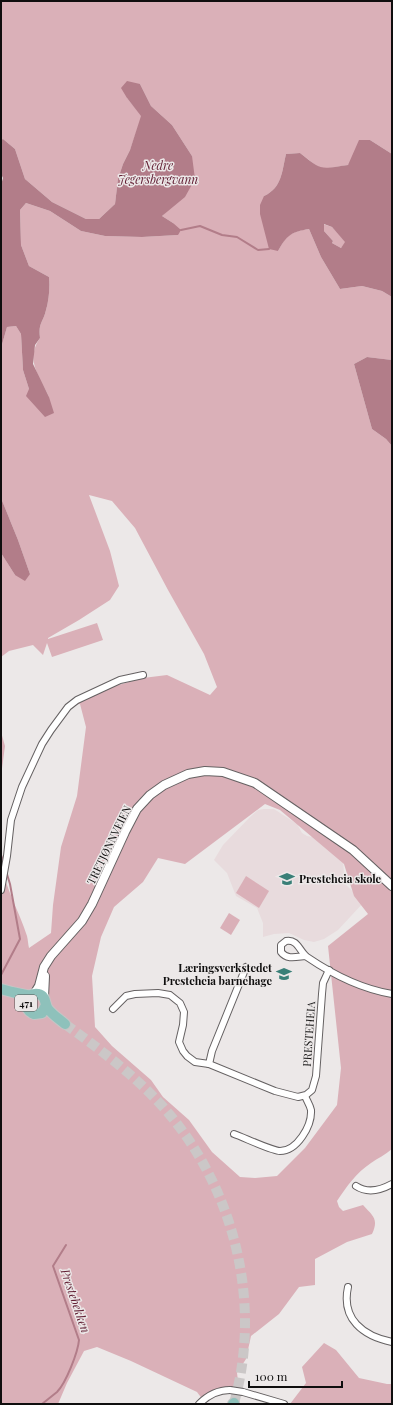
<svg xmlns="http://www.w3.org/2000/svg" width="393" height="1405" viewBox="0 0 393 1405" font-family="'Playfair Display',serif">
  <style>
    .built { fill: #e8dbdd }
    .green { fill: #dab0b8; fill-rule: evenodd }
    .water { fill: #b27d89; fill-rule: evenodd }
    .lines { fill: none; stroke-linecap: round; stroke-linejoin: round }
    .stream { stroke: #b27d89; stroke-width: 2 }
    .primary-tunnel { stroke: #cbc7c7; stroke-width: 10; stroke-dasharray: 10 5; stroke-linecap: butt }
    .minor-casing { stroke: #656162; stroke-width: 8 }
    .tertiary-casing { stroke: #656162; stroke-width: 10 }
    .primary-casing { stroke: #c5c5c5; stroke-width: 12 }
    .minor { stroke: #fff; stroke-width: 6 }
    .tertiary { stroke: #fff; stroke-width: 8 }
    .primary { stroke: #8ec1bb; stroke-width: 10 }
    .minor-bridge-casing { stroke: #656162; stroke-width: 8; stroke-linecap: butt }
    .minor-bridge { stroke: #fff; stroke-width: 6 }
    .labels { text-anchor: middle; stroke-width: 3; stroke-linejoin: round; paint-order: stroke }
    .shield { fill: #ece8e8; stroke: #514f4f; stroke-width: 1 }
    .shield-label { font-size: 10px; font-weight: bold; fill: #0f0e0e }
    .street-label { font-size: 11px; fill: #0f0e0e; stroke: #ece8e8 }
    .poi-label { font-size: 11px; font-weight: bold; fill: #0f0e0e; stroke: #ece8e8; text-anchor: start }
    .water-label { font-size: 12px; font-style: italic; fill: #632035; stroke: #ece8e8 }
  </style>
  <rect width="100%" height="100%" fill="#ece8e8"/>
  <path class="built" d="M264,809H274L297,824L302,833L307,836L323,839L343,861L345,884L364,902L338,930L324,939L314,942L304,940L289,933L274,934L263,937V923L257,908L236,896L227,873L214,860L223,845L250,817L258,810Z"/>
  <g class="green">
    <path d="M1,1H392V154L370,140L348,165L323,169L314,164L300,153L286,154C282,171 282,188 264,196L278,251C287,234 291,232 309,229L321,257L340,289L362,286L382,291L392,297V360L367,357L354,364L372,429L386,439L392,446V1149C385,1155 378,1158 371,1163C356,1173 347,1186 337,1201L339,1207L343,1211L363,1205C373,1216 379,1219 372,1234L347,1242L315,1259V1285L299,1287L279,1314L251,1336L246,1359L237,1373L239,1389L210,1396L203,1400L197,1392L131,1361L97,1347L84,1351L67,1383L58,1404H1V862C5,888 19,911 27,936C28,940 28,944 29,948L51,933L53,905L61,847L77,796L86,727L80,704L71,705L108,688L143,678L167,675L210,695L217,687L204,654L168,590L135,528L112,501L89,495L110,551L119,586L110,600L79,620L48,638V639L97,623L103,640L52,657L47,643L43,655L33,645L9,651L1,657V553L15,575L30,574L18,540L1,498V348L7,327L16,326L21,334L23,370L29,389L49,397C39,376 25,360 40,338C38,323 43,323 46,310C49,300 50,287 49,277L29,266L21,245L20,210L26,203L50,211L81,231L105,236L142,237L178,235L173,223L162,216L167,211L192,156L172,125L151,106L140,84L127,98L142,116L130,150L123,164L118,179L115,204L99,219H86L52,202L25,179L15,149L3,139L1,140ZM265,804L280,810L344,864L354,896L368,914L328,946L341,1068L337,1105L305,1148L277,1176L255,1178L240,1177L212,1152L189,1120L163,1097L151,1080L112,1046L95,1027L92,976L101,937L114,907L143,882L158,858L185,864Z"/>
    <path d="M323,224L332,227L346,242L341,248L332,243L333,241L324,231Z"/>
    <path d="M1,732L5,746L1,776Z"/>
    <path d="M246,876L269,891L259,908L236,893Z"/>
    <path d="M229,913L240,920L231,935L220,928Z"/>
    <path d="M324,1343L336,1350L359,1378L387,1384H392V1404H290L306,1383L302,1367Z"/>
  </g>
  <g class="water">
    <path d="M127,81L140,84L151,106L172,125L192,156L195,179L185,197L162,216L173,223L181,230L178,235L142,237L105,236L81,231L50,211L26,203L20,210L21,245L29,266L49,277C50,287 49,300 46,310C43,323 38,323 40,338L35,345L33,364L49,397L54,413L45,417L26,396L29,389L23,370L21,334L16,326L7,327L1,348V185L3,178L1,174V140L3,139L15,149L25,179L52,202L86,219H99L115,204L118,179L123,164L130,150L141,116L127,98L121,88Z"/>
    <path d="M359,140H370L392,154V297L382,291L362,286L340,289L321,257L309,229C291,232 287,235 278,251L269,249L260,214V205L264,196C282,188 282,171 286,154L300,153C322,171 320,169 348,165ZM324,224L332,227L345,242L341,248L332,243L333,241L324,231Z"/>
    <path d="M367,357L392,360V446L386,439L372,429L354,364Z"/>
    <path d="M1,498L18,540L30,574L25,581L15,575L1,553Z"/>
  </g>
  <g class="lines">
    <g class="stream">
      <path d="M181,230L200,226L222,235L237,237L258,250L269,249"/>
      <path d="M1,855L4,863"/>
      <path d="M1,977V975L20,939L10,884L6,871"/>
      <path d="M42,1404C47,1400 52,1396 57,1392C66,1383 78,1352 79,1340L53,1266L66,1245"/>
    </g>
    <path class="primary-tunnel" d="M65,1024C102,1051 140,1079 170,1115C235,1193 262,1304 234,1403"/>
    <g class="minor-casing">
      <g id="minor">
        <path d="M1,890L7,856L11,820L22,787L42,744L51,730L68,707L77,700L120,680L143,675"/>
        <path d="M305,956C296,957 287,960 281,952V945L286,941C298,939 299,951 307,957C332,974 362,989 392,994"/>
        <path d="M113,1009L126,996L135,994L158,993L170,995L180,1003L184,1012L183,1025L179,1042L183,1051L187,1056L195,1062L209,1064L275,1091L298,1097L306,1095L312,1090L316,1076L322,994L323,983L329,970"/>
        <path d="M209,1064L212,1051L246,967"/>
        <path d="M234,1134C243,1137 272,1151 280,1151C297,1151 312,1126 311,1110C310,1105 307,1101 305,1096"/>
        <path d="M356,1186C368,1194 381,1190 392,1184"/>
        <path d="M348,1287C341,1319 363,1336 392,1342"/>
        <path d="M243,1392L284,1404"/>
        <path d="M199,1404C208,1395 218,1390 230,1390"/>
      </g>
    </g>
    <g class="tertiary-casing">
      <g id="tertiary">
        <path d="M34,994L39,986L44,967L51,956L82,921L92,904L125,832L137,809L150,795L164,785L188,774L205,771L223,772L255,783L353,850L392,886"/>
        <path d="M44,997L45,976"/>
      </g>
    </g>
    <g class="primary-casing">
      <g id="primary">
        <path d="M1,989L12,992L31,996"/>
        <path d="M46,1005L42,1013L34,1014C21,1009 25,992 38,994C47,996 44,1004 48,1009C53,1015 59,1019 65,1024"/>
        <path d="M233,1404L234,1403"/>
      </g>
    </g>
    <use href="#minor" class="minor"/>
    <use href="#tertiary" class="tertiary"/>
    <use href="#primary" class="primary"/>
    <g class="minor-bridge-casing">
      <path id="minor-bridge" d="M230,1390L243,1392"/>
    </g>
    <use href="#minor-bridge" class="minor-bridge"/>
  </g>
  <defs>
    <g id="school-bare" transform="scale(1.2)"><path d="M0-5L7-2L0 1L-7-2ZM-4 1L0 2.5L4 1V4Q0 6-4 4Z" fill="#397f77" stroke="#ece8e8" stroke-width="2.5" paint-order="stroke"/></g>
  </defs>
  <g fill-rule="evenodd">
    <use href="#school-bare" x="287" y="879"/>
    <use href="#school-bare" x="284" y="974"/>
  </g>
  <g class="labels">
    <rect class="shield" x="15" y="995" width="22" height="16" rx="3"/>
    <g class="shield-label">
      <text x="26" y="1007">471</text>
    </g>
    <g class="street-label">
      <text transform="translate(109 845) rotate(-64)" y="4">TRETJØNNVEIEN</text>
      <text transform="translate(309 1034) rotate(-86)" y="4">PRESTEHEIA</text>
    </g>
    <g class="poi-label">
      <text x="299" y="883">Presteheia skole</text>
      <text x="272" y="972" text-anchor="end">Læringsverkstedet<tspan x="272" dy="13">Presteheia barnehage</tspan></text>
    </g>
    <g class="water-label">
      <text x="158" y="170">Nedre<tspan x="158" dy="14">Jegersbergvann</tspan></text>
      <text transform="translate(75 1301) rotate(71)" y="4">Prestebekken</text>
    </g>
  </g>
  <rect width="393" height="1405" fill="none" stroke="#0f0e0e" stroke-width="4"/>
  <path d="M249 1381v6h93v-6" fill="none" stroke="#0f0e0e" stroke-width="2"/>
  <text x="255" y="1381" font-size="12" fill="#0f0e0e" stroke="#ece8e8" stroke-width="3" paint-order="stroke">100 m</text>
</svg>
